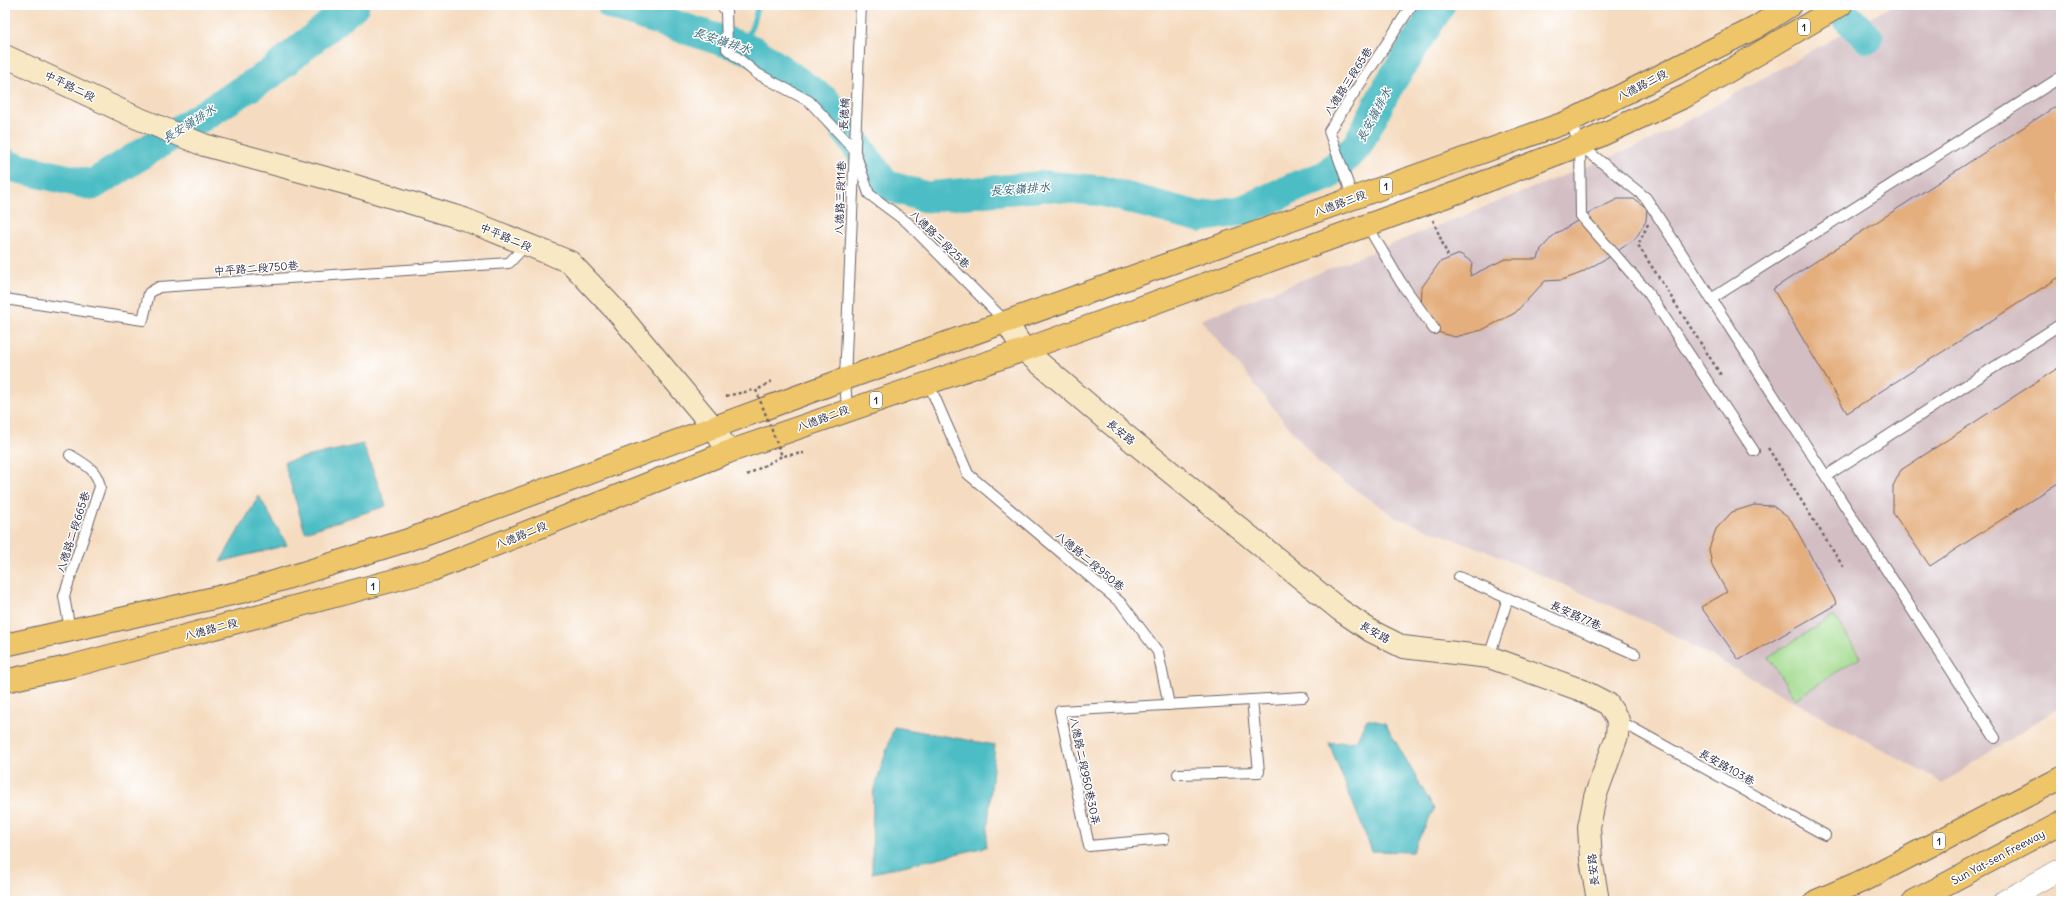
<svg xmlns="http://www.w3.org/2000/svg" width="2066" height="906" viewBox="0 0 2066 906" font-family="Delius,'LXGW WenKai TC',sans-serif">
  <style>
    .industrial { fill: #d2bec3 }
    .green { fill: #a0da8c; stroke: #617e64 }
    .water { fill: #4ebdc5; stroke: #387080 }
    .lines { fill: none; stroke-linecap: round; stroke-linejoin: round }
    .stream { stroke: #4ebdc5; stroke-width: 5 }
    .river { stroke: #4ebdc5; stroke-width: 31 }
    .building { fill: #e4ae7d }
    .lane-casing { stroke: #6c6369; stroke-width: 12 }
    .street-casing { stroke: #6c6369; stroke-width: 22 }
    .secondary-casing { stroke: #6c6369; stroke-width: 24 }
    .primary-casing { stroke: #6c6369; stroke-width: 24 }
    .highway-casing { stroke: #6c6369; stroke-width: 24 }
    .path { stroke: #6c6369; stroke-width: 2.5; stroke-dasharray: 3 3; stroke-linecap: butt }
    .lane { stroke: #fff; stroke-width: 10 }
    .street { stroke: #fff; stroke-width: 21 }
    .secondary { stroke: #f8e8c3; stroke-width: 22 }
    .primary { stroke: #eec569; stroke-width: 22 }
    .highway { stroke: #eec569; stroke-width: 22 }
    .path-bridge { stroke: #6c6369; stroke-width: 2.5; stroke-dasharray: 3 3; stroke-linecap: butt }
    .labels { text-anchor: middle; stroke-width: 3; stroke-linejoin: round; paint-order: stroke }
    .shield { fill: #fff; stroke: #646476; stroke-width: 1 }
    .shield-label { font-size: 10px; font-weight: bold; fill: #22223b }
    .street-label { font-size: 11px; fill: #22223b; stroke: #fff }
    .water-label { font-size: 12px; font-style: italic; fill: #346072; stroke: #fff }
  </style>
  <rect width="100%" height="100%" fill="#fff"/>
  <filter id="ink" filterUnits="userSpaceOnUse"><feTurbulence type="fractalNoise" baseFrequency=".025" numOctaves="2"/><feDisplacementMap in="SourceGraphic" scale="8" xChannelSelector="R" yChannelSelector="G"/><feConvolveMatrix kernelMatrix="1 2 1 2 8 2 1 2 1" color-interpolation-filters="sRGB"/></filter>
  <filter id="wash" filterUnits="userSpaceOnUse"><feTurbulence type="fractalNoise" baseFrequency=".012" numOctaves="4" result="noise"/><feDisplacementMap in="SourceGraphic" scale="16" xChannelSelector="R" yChannelSelector="G"/><feGaussianBlur stdDeviation="0.9" result="paint"/><feColorMatrix in="noise" values="0 0 0 0 0 0 0 0 0 0 0 0 0 0 0 0 0 1.4 0 .05"/><feComposite in="paint" operator="in"/></filter>
  <g filter="url(#wash)">
    <rect width="100%" height="100%" fill="#f5dbbf"/>
    <path class="industrial" d="M1893,5H2061V706L1943,783L1660,628L1492,553L1397,518L1322,467L1201,320L1653,140Z"/>
    <path class="green" d="M1834,616L1860,657L1795,699L1768,657Z"/>
    <g class="water">
      <path d="M363,444L386,506L305,532L284,462Z"/>
      <path d="M259,496L287,545L220,562Z"/>
      <path d="M1367,719L1385,723L1434,809L1412,852L1372,851L1329,743L1356,741Z"/>
      <path d="M894,727L995,745L986,847L872,873L873,793Z"/>
    </g>
    <g class="lines">
      <path class="stream" d="M738,59L752,26L758,5"/>
      <g class="river">
        <path d="M612,5L754,51L826,102L885,185L926,197L1046,186L1102,191L1200,217L1244,210L1300,185L1326,176L1357,146L1387,88L1440,5"/>
        <path d="M1834,5L1868,38"/>
        <path d="M5,163L9,166L92,185L271,73L354,5"/>
      </g>
    </g>
    <g id="blocks">
      <g class="building">
        <path d="M2061,103V276L1847,413L1773,289Z"/>
        <path d="M1618,199H1634L1647,208L1646,221L1636,238L1612,255L1581,273L1562,280L1545,281L1515,313L1482,330L1455,337L1434,331L1421,307L1422,287L1440,262L1460,254L1472,262L1470,276L1505,259H1538L1541,249L1554,235L1595,210Z"/>
        <path d="M2061,366V481L1930,566L1893,513V486L1901,470Z"/>
        <path d="M1754,505L1773,506L1791,520L1837,604L1739,660L1701,607L1727,592L1712,565L1709,549L1716,529L1732,512Z"/>
      </g>
    </g>
  </g>
  <g filter="url(#ink)">
    <use href="#blocks" fill-opacity="0" stroke="#6c6369" stroke-width="1"/>
    <g class="lines">
      <g class="lane-casing">
        <g id="lane">
          <path d="M721,5L726,11L727,49L756,73L809,101L854,149L869,194L908,223L1007,323"/>
          <path d="M1570,121L1580,145L1581,216L1647,291L1754,451"/>
          <path d="M1580,145L1646,198L1995,738"/>
          <path d="M1353,198L1329,131L1412,5"/>
          <path d="M1367,225L1400,281L1434,329"/>
          <path d="M5,299L143,320L149,293L159,287L509,263L526,245"/>
          <path d="M1711,299L2061,77"/>
          <path d="M928,382L968,474L1122,604L1158,652L1169,705"/>
          <path d="M847,410L845,379L861,5"/>
          <path d="M70,455C84,464 97,469 100,487L64,596L70,630"/>
          <path d="M1826,476L2061,324"/>
          <path d="M1459,577L1635,654"/>
          <path d="M1489,657L1508,598"/>
          <path d="M1618,720L1825,835"/>
          <path d="M1178,774L1259,772L1252,700"/>
          <path d="M1164,839L1089,846L1060,711L1303,697"/>
        </g>
      </g>
      <g class="street-casing">
        <path id="street" d="M2004,901L2061,869"/>
      </g>
      <g class="secondary-casing">
        <g id="secondary">
          <path d="M5,56L135,117L204,145L352,185L464,219L570,262L619,314L714,428L728,452"/>
          <path d="M1007,323L1024,350L1109,422L1340,610L1371,631L1403,647L1489,657L1581,690L1608,704L1618,720L1617,736L1595,797L1589,827L1591,859L1598,901"/>
        </g>
      </g>
      <g class="primary-casing">
        <g id="primary">
          <path d="M5,645L245,591L405,541L845,379L1570,121L1755,28L1791,5"/>
          <path d="M5,681L72,666L432,570L728,452L1024,350L1461,191L1580,145L1686,96L1841,5"/>
        </g>
      </g>
      <g class="highway-casing">
        <g id="highway">
          <path d="M1816,901L1860,882L2061,778"/>
          <path d="M1914,901L2061,823"/>
        </g>
      </g>
      <g class="path">
        <path d="M1433,220L1449,259"/>
        <path d="M1648,224L1638,245L1721,375"/>
        <path d="M759,389L772,381"/>
        <path d="M726,396L754,390"/>
        <path d="M1768,448L1844,568"/>
        <path d="M747,475L782,456L804,453"/>
      </g>
      <use href="#lane" class="lane"/>
      <use href="#street" class="street"/>
      <use href="#secondary" class="secondary"/>
      <use href="#primary" class="primary"/>
      <use href="#highway" class="highway"/>
      <path class="path-bridge" d="M756,390L782,456"/>
    </g>
  </g>
  <g class="labels">
    <g class="shield">
      <rect x="1798" y="19" width="12" height="16" rx="3"/>
      <rect x="1380" y="178" width="12" height="16" rx="3"/>
      <rect x="870" y="392" width="12" height="16" rx="3"/>
      <rect x="367" y="578" width="12" height="16" rx="3"/>
      <rect x="1933" y="833" width="12" height="16" rx="3"/>
    </g>
    <g class="shield-label">
      <text x="1804" y="31">1</text>
      <text x="1386" y="190">1</text>
      <text x="876" y="404">1</text>
      <text x="373" y="590">1</text>
      <text x="1939" y="845">1</text>
    </g>
    <g class="street-label">
      <text transform="translate(1348 81) rotate(-57)" y="4">八德路三段65巷</text>
      <text transform="translate(1642 85) rotate(-27)" y="4">八德路三段</text>
      <text transform="translate(70 86) rotate(26)" y="4">中平路二段</text>
      <text transform="translate(844 114) rotate(-87)" y="4">長德橋</text>
      <text transform="translate(840 198) rotate(-88)" y="4">八德路三段11巷</text>
      <text transform="translate(1340 203) rotate(-20)" y="4">八德路三段</text>
      <text transform="translate(506 237) rotate(23)" y="4">中平路二段</text>
      <text transform="translate(940 239) rotate(44)" y="4">八德路三段25巷</text>
      <text transform="translate(256 268) rotate(-4)" y="4">中平路二段750巷</text>
      <text transform="translate(823 418) rotate(-20)" y="4">八德路二段</text>
      <text transform="translate(1121 432) rotate(39)" y="4">長安路</text>
      <text transform="translate(73 532) rotate(-72)" y="4">八德路二段665巷</text>
      <text transform="translate(521 535) rotate(-22)" y="4">八德路二段</text>
      <text transform="translate(1090 561) rotate(40)" y="4">八德路二段950巷</text>
      <text transform="translate(1576 615) rotate(24)" y="4">長安路77巷</text>
      <text transform="translate(211 629) rotate(-15)" y="4">八德路二段</text>
      <text transform="translate(1375 632) rotate(29)" y="4">長安路</text>
      <text transform="translate(1727 767) rotate(29)" y="4">長安路103巷</text>
      <text transform="translate(1085 771) rotate(78)" y="4">八德路二段950巷30弄</text>
      <text transform="translate(1998 857) rotate(-28)" y="4">Sun Yat-sen Freeway</text>
      <text transform="translate(1593 870) rotate(-96)" y="4">長安路</text>
    </g>
    <g class="water-label">
      <text transform="translate(722 41) rotate(18)" y="4">長安嶺排水</text>
      <text transform="translate(1374 115) rotate(-62)" y="4">長安嶺排水</text>
      <text transform="translate(189 124) rotate(-32)" y="4">長安嶺排水</text>
      <text transform="translate(1020 189) rotate(-4)" y="4">長安嶺排水</text>
    </g>
  </g>
  <rect width="2066" height="906" fill="none" stroke="#fff" stroke-width="20"/>
</svg>
